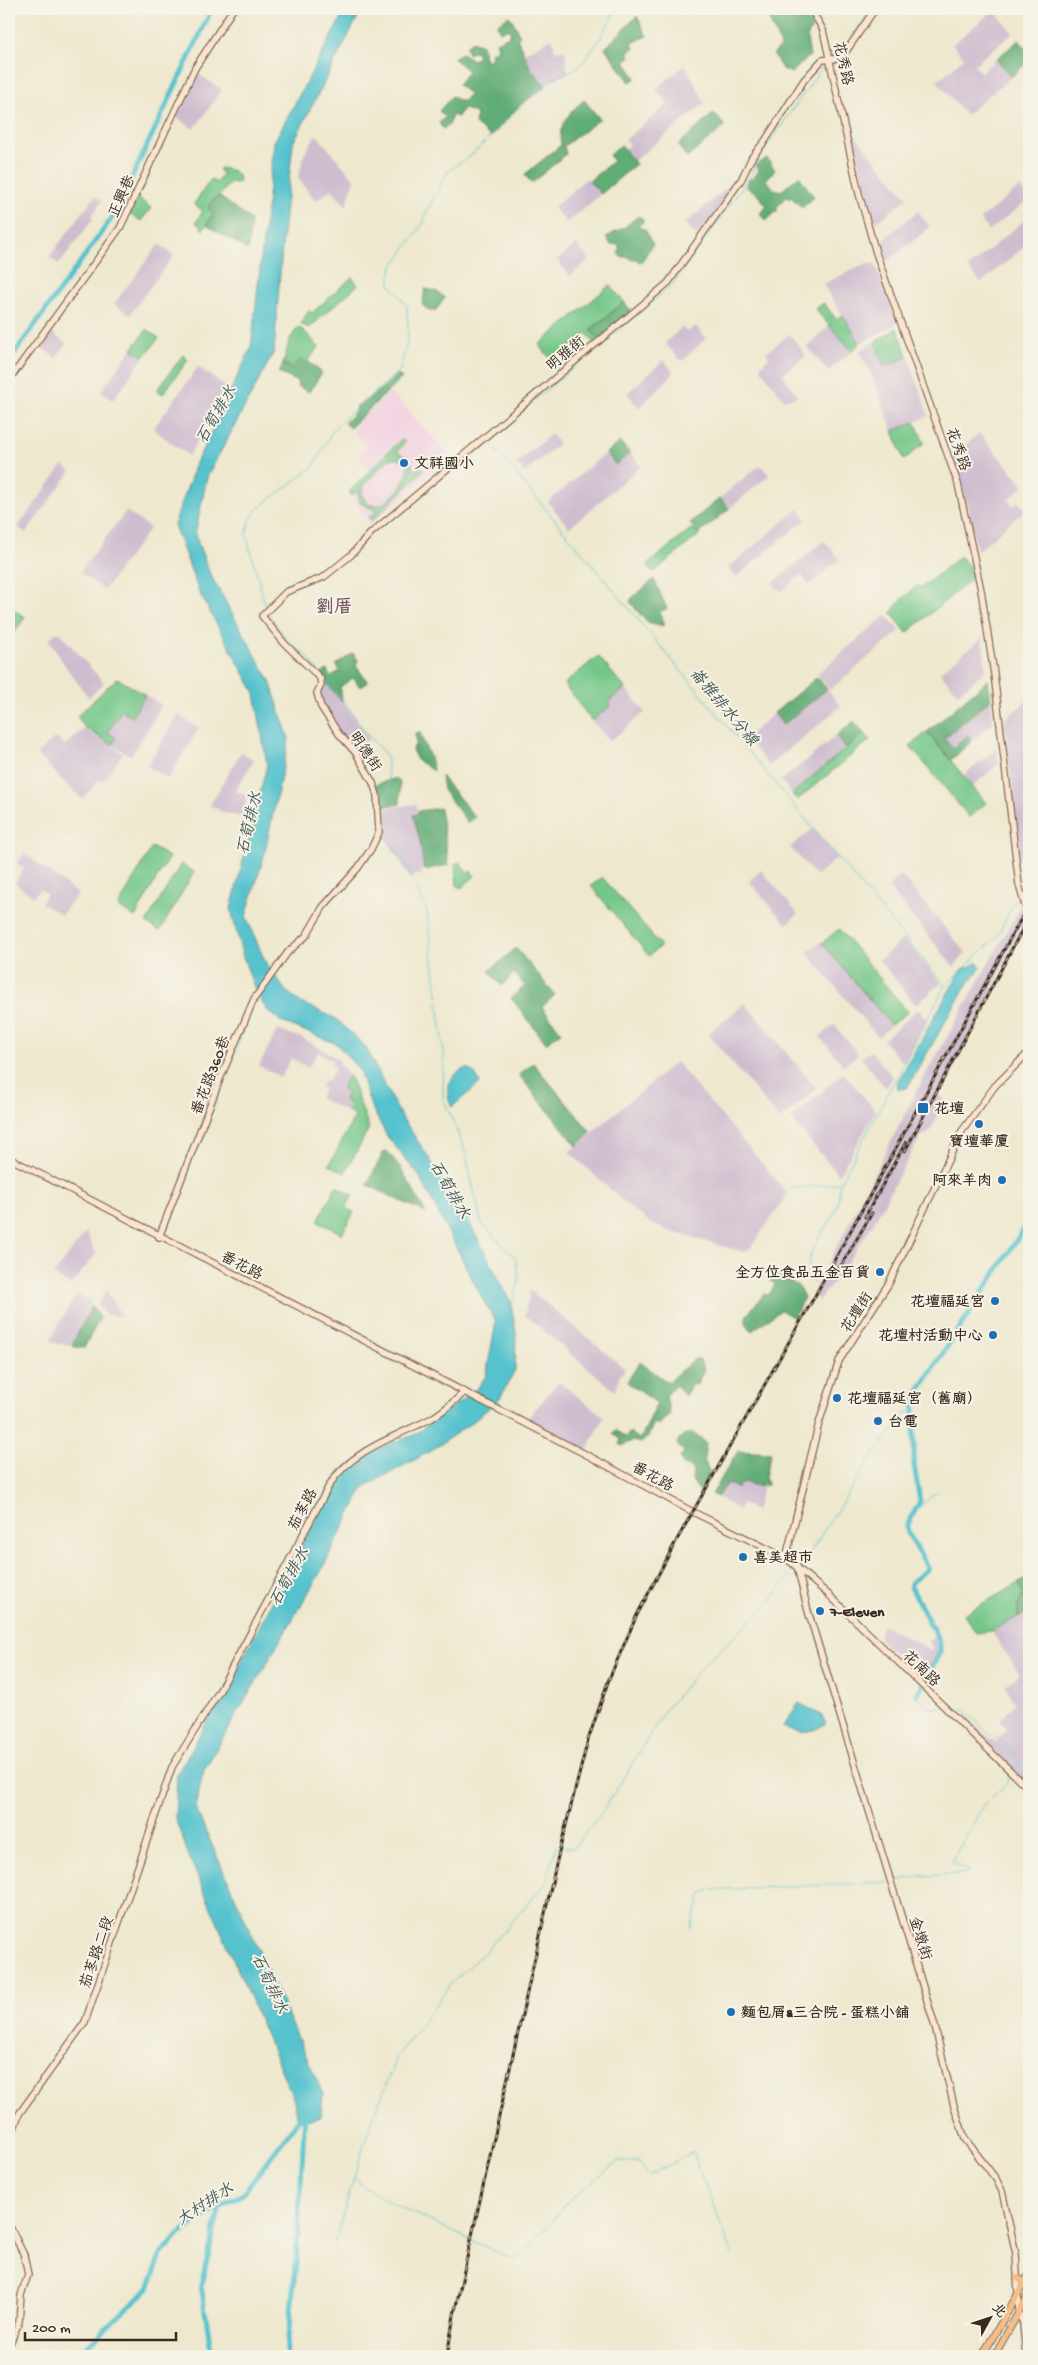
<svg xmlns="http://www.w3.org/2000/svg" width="1038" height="2365" viewBox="0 0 1038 2365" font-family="'Gochi Hand','LXGW WenKai TC',sans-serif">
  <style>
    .built { fill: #f2cfe1 }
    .industrial { fill: #cfbdcf }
    .green { fill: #75c789; stroke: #587854; fill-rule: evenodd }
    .forest { fill: #60ac75; stroke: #4e6b4a }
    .water { fill: #55c2cd; stroke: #487676 }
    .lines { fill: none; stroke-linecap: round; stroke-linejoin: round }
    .stream { stroke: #55c2cd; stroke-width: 1 }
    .canal { stroke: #55c2cd; stroke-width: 5 }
    .secondary-casing { stroke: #7a6c5c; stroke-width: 8 }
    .primary-casing { stroke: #7a6c5c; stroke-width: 8 }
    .secondary { stroke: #fce5cf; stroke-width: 5.5 }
    .primary { stroke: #f7bd88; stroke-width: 6 }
    .rail-casing { stroke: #3b2a1e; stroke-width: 3 }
    .rail { stroke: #f7f3e8; stroke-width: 1; stroke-dasharray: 4; stroke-linecap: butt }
    .poi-dot { fill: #1f6fb2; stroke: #f7f3e8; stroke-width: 2 }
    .labels { text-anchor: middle; stroke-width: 4; stroke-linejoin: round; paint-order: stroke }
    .street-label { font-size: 15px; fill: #3b2a1e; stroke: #f7f3e8 }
    .poi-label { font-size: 15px; font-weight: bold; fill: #3b2a1e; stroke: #f7f3e8; text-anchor: start }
    .water-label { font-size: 16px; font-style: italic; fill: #435853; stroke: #f7f3e8 }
    .quarter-label { font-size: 18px; font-weight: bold; fill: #755966; stroke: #f7f3e8 }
  </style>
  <rect width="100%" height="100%" fill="#f7f3e8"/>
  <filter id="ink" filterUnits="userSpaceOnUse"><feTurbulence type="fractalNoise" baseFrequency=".02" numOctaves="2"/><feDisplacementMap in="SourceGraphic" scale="10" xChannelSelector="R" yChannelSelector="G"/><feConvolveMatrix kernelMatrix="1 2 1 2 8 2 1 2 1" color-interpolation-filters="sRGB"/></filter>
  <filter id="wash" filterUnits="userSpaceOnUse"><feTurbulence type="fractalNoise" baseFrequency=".0096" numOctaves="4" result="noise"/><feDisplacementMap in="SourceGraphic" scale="20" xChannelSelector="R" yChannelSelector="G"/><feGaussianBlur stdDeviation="1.12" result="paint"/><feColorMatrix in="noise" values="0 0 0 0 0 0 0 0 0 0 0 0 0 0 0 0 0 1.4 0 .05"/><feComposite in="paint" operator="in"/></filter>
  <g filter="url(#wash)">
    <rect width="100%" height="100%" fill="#eee8ce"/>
    <path class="built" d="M391,392L451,457L371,524L367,522L349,492L370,470L359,456L366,446L353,431L363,417Z"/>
    <g class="industrial">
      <path d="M994,10L1013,33L974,65L981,73L996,59L1011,77L966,115L937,81L964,58L953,44Z"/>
      <path d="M552,38L555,51L565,50L568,73L544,84L531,69L524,53Z"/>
      <path d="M685,65L705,103L634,161L624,149L629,145L625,140L668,104L656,89Z"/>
      <path d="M197,73L222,90L194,129L175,116Z"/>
      <path d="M849,128L907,198L876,223L848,129Z"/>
      <path d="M316,134L355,180L346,206L332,189L316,201L298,178L304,155Z"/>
      <path d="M742,175L710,222L696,236L685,223Z"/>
      <path d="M587,178L601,194L567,223L553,208Z"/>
      <path d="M1020,187L1029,199L989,231L980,219Z"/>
      <path d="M95,196L102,201L91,217L93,219L59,264L49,257Z"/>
      <path d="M918,211L930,227L888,261L882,241Z"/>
      <path d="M1029,216V243L981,283L968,268Z"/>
      <path d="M159,244L174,255L130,315L114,304Z"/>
      <path d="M576,244L589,260L570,276L557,260Z"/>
      <path d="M868,263L875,264L897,321L895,325L860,343L823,284Z"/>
      <path d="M830,325L852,351L828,371L807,347Z"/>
      <path d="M696,326L706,338L684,360H680L665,343L682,327L687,332Z"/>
      <path d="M49,331L67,344L56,358L38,345Z"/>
      <path d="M790,334L806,356L782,374L798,396L784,400L760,367L769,357L766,353Z"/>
      <path d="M875,342L884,366L908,357L929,416L893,431L869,369L859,351Z"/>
      <path d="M132,349L144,357L113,400L101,391Z"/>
      <path d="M664,360L674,373L639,408L627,393Z"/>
      <path d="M198,367L225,386L189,456L153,429Z"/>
      <path d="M979,433L1024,486L1008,500L1013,506L1018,502L1025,510L977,551L967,504L952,457Z"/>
      <path d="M551,434L559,444L524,473L516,464Z"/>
      <path d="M606,453L616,465L630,453L641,466L569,528L548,502Z"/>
      <path d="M63,465L71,471L26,533L18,527Z"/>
      <path d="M760,465L769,475L729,509L720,498Z"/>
      <path d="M798,509L806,519L736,577L728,568Z"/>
      <path d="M126,511L150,528L104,590L80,572Z"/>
      <path d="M824,541L840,559L809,585L801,575L781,592L773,583Z"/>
      <path d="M886,615L900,631L830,690L817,674Z"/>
      <path d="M55,633H60L104,683L89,698L66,667L49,640Z"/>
      <path d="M982,638L986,670L958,694L940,672Z"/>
      <path d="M327,684L342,701L369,739L351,749L327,718L318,693Z"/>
      <path d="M625,688L645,712L610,741L592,721L610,706L607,703Z"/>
      <path d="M827,689L841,706L769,766L746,738L774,713L784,725Z"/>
      <path d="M145,695L162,705L131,756L112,745L116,738L107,732L121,710L132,717Z"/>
      <path d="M991,699L993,722L972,741L968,736L953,749L944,738Z"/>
      <path d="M1029,699V866L1022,875L1004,720Z"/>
      <path d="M178,715L199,728L168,779L147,766Z"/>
      <path d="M84,729L123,753L103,781L99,780L82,799L37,755L55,737L65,745Z"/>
      <path d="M836,736L846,748L792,794L781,781Z"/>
      <path d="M997,748L999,764L973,786L964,775Z"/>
      <path d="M241,752L254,760L235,791L246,795L244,817L224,813L210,805Z"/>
      <path d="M416,804L418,814L413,816L420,841L424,870L421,871L422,874L409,877L387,839L380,811L382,809Z"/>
      <path d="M813,829L837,858L816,876L790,847Z"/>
      <path d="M24,853L78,894L61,915L41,903L47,894L40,889L33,897L15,883L24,869L17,863Z"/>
      <path d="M761,870L798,914L786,924L749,881Z"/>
      <path d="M901,875L966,953L954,967L888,887Z"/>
      <path d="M1029,892V913L1000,971L988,1000L940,1093L945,1103L929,1133L920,1137L873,1224L838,1276L819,1300L812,1295L922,1081Z"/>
      <path d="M904,939L941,983L916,1005L879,960Z"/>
      <path d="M821,941L891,1025L878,1037L807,953Z"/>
      <path d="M745,1003L817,1089L780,1120L708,1034Z"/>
      <path d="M918,1009L928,1020L903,1063L883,1040Z"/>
      <path d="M834,1025L858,1054L844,1066L820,1037Z"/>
      <path d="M277,1030L302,1038L339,1059L341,1066L350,1076L343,1084L350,1105L347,1112L319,1098L324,1089L321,1087L325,1080L328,1081L335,1068L331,1065L333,1061L318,1052L308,1068L291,1058L281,1077L259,1066Z"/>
      <path d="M871,1051L893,1077L886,1088L861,1058Z"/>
      <path d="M676,1062L788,1194L749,1250L743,1252L669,1231L654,1225L634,1211L569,1152Z"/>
      <path d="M843,1073L876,1111L839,1175L791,1119Z"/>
      <path d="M86,1232L96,1254L71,1285L53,1275Z"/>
      <path d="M107,1290L109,1296L122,1316L106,1315L97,1305Z"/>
      <path d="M530,1290L625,1369L620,1375L615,1391L525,1315Z"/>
      <path d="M77,1293L89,1300L92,1306L72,1345L58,1344L50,1340Z"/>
      <path d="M559,1382L604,1417L587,1451L527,1419Z"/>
      <path d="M743,1482L757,1486H763L756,1511L743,1504L738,1510L717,1497L727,1483Z"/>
      <path d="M1029,1611V1785L959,1718L962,1715L992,1740L997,1741L1007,1729L1000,1720L1015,1703L1005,1686L1020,1674L991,1631Z"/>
      <path d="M883,1625L930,1650L933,1648L928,1641L935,1637L940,1648L939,1655L923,1682L878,1638Z"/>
    </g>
    <g class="green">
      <path d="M220,168C229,169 240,171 239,182L237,183L231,182L219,196L213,199V213L203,230L196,222L203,211L194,204L211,179L216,183L223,174L219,171Z"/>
      <path d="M137,197L151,208L141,221L129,214Z"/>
      <path d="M352,277L358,285L309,328L301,324L309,310L312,313Z"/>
      <path d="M610,285L624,302L591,329L599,340L595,344L586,333L553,362L539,345Z"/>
      <path d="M824,303L836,319L843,315L860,343L852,351L815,309Z"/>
      <path d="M298,327C310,334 310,339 319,347L305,364L300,361L292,368L283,364L290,339Z"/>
      <path d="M897,328L908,357L884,366L875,342Z"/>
      <path d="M147,329L159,338L144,357L132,349Z"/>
      <path d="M183,355L188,360L163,394L157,390Z"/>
      <path d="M915,422L924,443L904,460L893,431Z"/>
      <path d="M401,439L405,442L397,452L409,458L414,471L420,467L424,470L372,521L369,517L377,511L360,503L357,491L352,496L349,492ZM394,458C428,461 392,501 380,505C376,506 372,505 368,504L362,495L363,486L388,460Z"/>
      <path d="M692,528L699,535L654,572L647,565Z"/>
      <path d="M960,556L972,570L974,577L907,633L891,613L900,601L918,585L921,588Z"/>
      <path d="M9,607L25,617L13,635L9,633Z"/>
      <path d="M598,656L625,688L608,702L610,706L592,721L564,684Z"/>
      <path d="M117,678L145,695L132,717L121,711L108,732L116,738L112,745L85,728L77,716Z"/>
      <path d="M927,732L986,803L969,817L910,746Z"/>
      <path d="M864,733L870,740L797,800L792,794Z"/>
      <path d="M152,847L169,857L135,917L118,907Z"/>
      <path d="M460,862L467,873L471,871L475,876L461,888L457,886L455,864Z"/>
      <path d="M181,864L194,872L160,931L146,923Z"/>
      <path d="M602,877L661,946L649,956L591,886Z"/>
      <path d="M839,929L908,1012L891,1025L822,943Z"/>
      <path d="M350,1076L369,1128L345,1173L329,1165L355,1116L347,1112L350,1105L344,1100L347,1092L343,1089L344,1081Z"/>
      <path d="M336,1186L353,1195L346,1208L354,1212L342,1234L318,1221Z"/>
      <path d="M1019,1583L1023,1595L1018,1604V1617L991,1631L976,1633L964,1614Z"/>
    </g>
    <g class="forest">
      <path d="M764,9H797L813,25L807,38L810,56L791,73L782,69L773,54L781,46Z"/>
      <path d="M508,16L512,19L520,36L517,38L531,69L546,86L518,107L491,137L475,124L477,114L463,108L458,117L452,115L449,125L443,129L439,123L445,117L439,111L452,96L459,101H464L469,94L458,85L468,71L453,58L462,53L473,60L478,57L476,51L468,54L466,46L472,41L482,45L486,61L492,58L491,53L498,48L496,42L511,35L509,28L500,32L497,25Z"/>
      <path d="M637,16L647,36L632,43L634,48L628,51L630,56L625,62L636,78L630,82L605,48Z"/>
      <path d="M1019,40L1029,52V61L1011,77L996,59Z"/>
      <path d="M584,100L600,119L564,146L566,154L532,183L524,175L561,145C557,125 570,112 584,100Z"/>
      <path d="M714,113L725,126L687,158L678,145Z"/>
      <path d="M621,145L636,164L601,194L589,181L613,161L609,155Z"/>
      <path d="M767,158L775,170L766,180L774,189L781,191L799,176L814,197L802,208L791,197L789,199L787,197L776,208L778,210L766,221L760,213L767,206L755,192L746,187L749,179H753L759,170L756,165Z"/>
      <path d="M219,196L251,220L248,250L206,225L213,214L208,209L211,202Z"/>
      <path d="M638,216L643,219V222L638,225L640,228L645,229L653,244L642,261L639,262L636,259L631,260L630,257H621L618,253L620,249L617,244L611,245L606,237L625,227Z"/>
      <path d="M425,289L436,291L445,298L436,310L430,311L422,305Z"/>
      <path d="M624,302L632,312L599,340L591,330Z"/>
      <path d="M300,360L305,363L309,362L322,373L309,392L297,386L298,382L279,373L283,364L292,368Z"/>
      <path d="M397,374L402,378L350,428L344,423L356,411L355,407C371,397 384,388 397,374Z"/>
      <path d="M620,442L630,453L616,465L606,453Z"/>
      <path d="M720,498L729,509L699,534L690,523Z"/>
      <path d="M654,579L667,609L660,611L664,625C648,629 640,613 630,602L631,599Z"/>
      <path d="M353,653L358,660L356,666L368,682L360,687L353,678L340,687L342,701L327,684L321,674L327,670L330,677L340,671L336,665Z"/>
      <path d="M817,677L827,689L783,725L774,713Z"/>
      <path d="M988,680L991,699L944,738L953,749L968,735L972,741L951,760L927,732Z"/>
      <path d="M854,721L864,733L846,748L836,736Z"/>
      <path d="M420,732C424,746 432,757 433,771L417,760L412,750L416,743L415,733Z"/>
      <path d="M441,776L475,817L468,823L443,790Z"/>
      <path d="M396,778L400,782V804L380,807L375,785Z"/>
      <path d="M440,808L449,865L424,870L420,841L413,815L418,814V811Z"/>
      <path d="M516,948L555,995L542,1007L561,1032L546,1043L511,998L525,986L514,973L502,986L489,971Z"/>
      <path d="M533,1063L591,1132L577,1146L519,1075Z"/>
      <path d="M387,1151L400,1167L426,1213L367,1185L383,1153Z"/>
      <path d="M772,1272L798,1286L804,1297L794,1318L781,1310L752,1331L746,1323V1316L764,1294L769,1295L775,1284L767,1279Z"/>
      <path d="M92,1306L100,1318L84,1348L74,1347L72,1345Z"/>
      <path d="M695,1359H699L704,1369L697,1385L692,1384L685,1396L676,1385L666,1396L670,1414L659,1425L654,1423L648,1437L641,1443L632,1441L622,1446L619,1444L621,1440L613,1434L616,1430L625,1437L630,1432L639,1439L643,1434L657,1403L628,1383V1380L640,1362L669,1383L679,1372Z"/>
      <path d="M693,1433L706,1443L704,1460L711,1475L701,1494L692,1480L693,1471L690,1467L683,1465L680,1458L684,1452L677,1445C679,1436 683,1434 693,1433Z"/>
      <path d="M738,1451L771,1453L765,1476L768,1485L757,1486L743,1482L737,1488L727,1483L717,1497L712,1494Z"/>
      <path d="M1029,1577V1611L1018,1617V1604L1023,1595L1019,1583Z"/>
    </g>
    <g class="water">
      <path d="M346,9H362L293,143L283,234L274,352L207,477L195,535L210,574L270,681L289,739L264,856L246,916L264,959L285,990L301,1003L335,1018L365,1046L399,1113L459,1203L511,1302L516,1333L515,1370L500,1398L474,1421L429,1452L364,1487L320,1573L204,1770L195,1807L323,2094L321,2117L297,2121L294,2100L190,1859L175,1818L177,1774L239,1666L340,1471L386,1445L414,1435L477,1389L486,1376L496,1322L482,1298L420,1177L387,1136L371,1106L359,1070L337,1044L282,1022L266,1009L255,990L242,954L231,909L267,765L255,693L200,594L174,525L196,463L251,348L274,142Z"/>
      <path d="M977,963L981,968L966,986L907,1088L899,1089L896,1087L899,1079L957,977L964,969Z"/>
      <path d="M467,1068L475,1074L480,1083L452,1107C443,1091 449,1074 467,1068Z"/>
      <path d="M799,1703L821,1715L826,1723C809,1735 803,1732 784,1728L783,1726Z"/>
    </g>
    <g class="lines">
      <g class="stream">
        <path d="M852,38L871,9"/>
        <path d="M825,63L758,159L750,177L670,287L487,439L945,986"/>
        <path d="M266,608L246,534L250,521L257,509L313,467L335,427L400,370L408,338L407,306L390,284V275L393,266L424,222L426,213L448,171L473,154L532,94L553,79L577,68L584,61L600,39L616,9"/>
        <path d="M268,614L289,643L306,655L319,673"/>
        <path d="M322,678L342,699L366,733L386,755L389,790L380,802"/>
        <path d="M382,833L404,860L427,912L444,1052L443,1098L464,1148L481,1222L516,1259L519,1280L512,1306"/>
        <path d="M1024,891L1029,882"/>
        <path d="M790,1189L840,1183L945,986L997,937L1012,906L1020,896"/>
        <path d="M164,1232L254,1005"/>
        <path d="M814,1284C795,1258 829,1230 837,1207C839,1200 839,1191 840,1184"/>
        <path d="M918,1508L938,1491"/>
        <path d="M800,1564L805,1560L871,1458L906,1413L913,1412"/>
        <path d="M917,1695L928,1707L943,1709"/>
        <path d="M952,1710H964L990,1734L1003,1742L1016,1757L1019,1764L1029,1772"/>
        <path d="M1013,1771L1019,1764"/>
        <path d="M893,1881L922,1876L969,1873V1871L951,1862L984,1805L1006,1784L1010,1775"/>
        <path d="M690,1930L700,1898L702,1894L710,1890L889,1882"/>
        <path d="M354,2176L362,2186L396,2205L511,2259L517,2258L530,2246L570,2200L618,2161H638L649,2176L692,2152L733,2255"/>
        <path d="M334,2244L368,2132L396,2058L452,1982L486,1951L546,1883L556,1846L573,1848L603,1811L665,1710L698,1671L765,1607L795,1568"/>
      </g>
      <g class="canal">
        <path d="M9,361L114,215L212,9"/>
        <path d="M917,1695L940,1652V1643L911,1587V1583L928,1568L908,1533L907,1526L920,1501L914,1465V1398L1029,1221"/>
        <path d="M76,2356L149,2288L161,2255L178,2235L220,2206L243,2194L302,2115"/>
        <path d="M212,2356L201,2285L220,2207"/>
        <path d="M286,2356L296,2264L305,2113"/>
      </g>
    </g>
  </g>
  <g filter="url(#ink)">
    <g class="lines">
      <g class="secondary-casing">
        <g id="secondary">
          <path d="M811,9L823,30L859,194L876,253L958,484L981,590L994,674L1019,885L1025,906L1029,911"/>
          <path d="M9,380L120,228L195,68L233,9"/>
          <path d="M9,1158L587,1455L691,1511L786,1558L829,1595L1029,1789"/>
          <path d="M159,1237L220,1079L254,999L288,952L306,936L323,907L358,868L371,849L379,832L377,795L373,783L356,753L339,734L321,707L317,693L321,685L320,678L285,644L262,616L286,592L324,577L351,555L371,533L668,283L741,180L752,157L765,141L804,80L822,60L834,59L847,50L875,9"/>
          <path d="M786,1558L819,1423L839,1361L889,1283L962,1131L995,1086L1029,1052"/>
          <path d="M797,1566L808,1611L934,2023L954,2106L965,2139L996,2179L1002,2191L1016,2254L1019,2312L1023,2325L1026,2356"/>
          <path d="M9,2156L12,2134L19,2114L85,2022L172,1767L220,1690L330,1484C353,1449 396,1437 432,1418C444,1411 454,1401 465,1392"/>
          <path d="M9,2225L24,2255L28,2275L21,2295L19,2322L9,2346"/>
        </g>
      </g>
      <g class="primary-casing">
        <g id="primary">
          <path d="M1017,2278L1029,2284"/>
          <path d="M982,2356L1029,2275"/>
          <path d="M994,2356L1029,2294"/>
        </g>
      </g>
      <use href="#secondary" class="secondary"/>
      <use href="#primary" class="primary"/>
      <g class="rail-casing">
        <g id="rail">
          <path d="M905,1151L1023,928"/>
          <path d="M865,1217L906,1142"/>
          <path d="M838,1271L872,1213"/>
          <path d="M447,2356L454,2315L558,1856L588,1740L609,1679L637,1615L674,1545L816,1294L1029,904"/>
        </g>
      </g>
      <use href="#rail" class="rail"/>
    </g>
  </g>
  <g class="poi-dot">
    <circle cx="404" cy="463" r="5"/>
    <rect x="917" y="1102" width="12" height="12" rx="2.5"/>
    <circle cx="979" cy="1124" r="5"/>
    <circle cx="1002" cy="1180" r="5"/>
    <circle cx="880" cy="1272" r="5"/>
    <circle cx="995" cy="1301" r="5"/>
    <circle cx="993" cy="1335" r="5"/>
    <circle cx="837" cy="1398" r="5"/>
    <circle cx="878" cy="1421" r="5"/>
    <circle cx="743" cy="1557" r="5"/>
    <circle cx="820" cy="1611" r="5"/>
    <circle cx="731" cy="2012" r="5"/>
  </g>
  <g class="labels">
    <g class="street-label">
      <text transform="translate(844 63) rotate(77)" y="5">花秀路</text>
      <text transform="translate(121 196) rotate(-66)" y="5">正興巷</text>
      <text transform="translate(565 353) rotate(-40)" y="5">明雅街</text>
      <text transform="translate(959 449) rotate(70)" y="5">花秀路</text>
      <text transform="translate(366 751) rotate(56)" y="5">明德街</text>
      <text transform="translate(210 1075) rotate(-69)" y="5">番花路360巷</text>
      <text transform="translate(242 1265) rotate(27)" y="5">番花路</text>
      <text transform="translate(856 1312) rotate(-57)" y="5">花壇街</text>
      <text transform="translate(653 1476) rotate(29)" y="5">番花路</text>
      <text transform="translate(302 1509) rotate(-62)" y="5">茄苳路</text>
      <text transform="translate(922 1668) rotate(44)" y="5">花南路</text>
      <text transform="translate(921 1938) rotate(73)" y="5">金墩街</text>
      <text transform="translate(96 1952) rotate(-71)" y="5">茄苳路二段</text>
    </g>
    <g class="poi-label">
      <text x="414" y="468">文祥國小</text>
      <text x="934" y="1113">花壇</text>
      <text x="979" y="1146" text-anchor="middle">寶壇華廈</text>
      <text x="992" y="1185" text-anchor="end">阿來羊肉</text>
      <text x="870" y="1277" text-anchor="end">全方位食品五金百貨</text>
      <text x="985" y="1306" text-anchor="end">花壇福延宮</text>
      <text x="983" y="1340" text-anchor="end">花壇村活動中心</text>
      <text x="847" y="1403">花壇福延宮（舊廟）</text>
      <text x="888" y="1426">台電</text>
      <text x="753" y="1562">喜美超市</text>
      <text x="830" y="1616">7-Eleven</text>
      <text x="741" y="2017">麵包屑&amp;三合院 - 蛋糕小舖</text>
    </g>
    <g class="water-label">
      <text transform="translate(215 414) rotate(-60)" y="6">石筍排水</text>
      <text transform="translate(725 706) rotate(50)" y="6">崙雅排水分線</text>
      <text transform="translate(248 823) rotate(-77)" y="6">石筍排水</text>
      <text transform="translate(451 1189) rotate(60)" y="6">石筍排水</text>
      <text transform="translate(288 1576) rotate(-61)" y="6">石筍排水</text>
      <text transform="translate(271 1983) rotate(65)" y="6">石筍排水</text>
      <text transform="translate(204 2203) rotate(-33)" y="6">大村排水</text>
    </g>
    <g class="quarter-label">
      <text x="334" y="612">劉厝</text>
    </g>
  </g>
  <rect width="1038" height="2365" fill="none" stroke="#f7f3e8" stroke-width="30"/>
  <g transform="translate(990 2318) rotate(50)" stroke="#f7f3e8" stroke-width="4" paint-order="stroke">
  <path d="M0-4L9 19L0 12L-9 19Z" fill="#3b2a1e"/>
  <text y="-8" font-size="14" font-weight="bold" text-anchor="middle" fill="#3b2a1e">北</text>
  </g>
  <path d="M25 2332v8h151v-8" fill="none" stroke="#3b2a1e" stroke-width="2.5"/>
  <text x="32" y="2332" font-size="15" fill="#3b2a1e" stroke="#f7f3e8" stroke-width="4" paint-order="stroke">200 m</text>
</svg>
